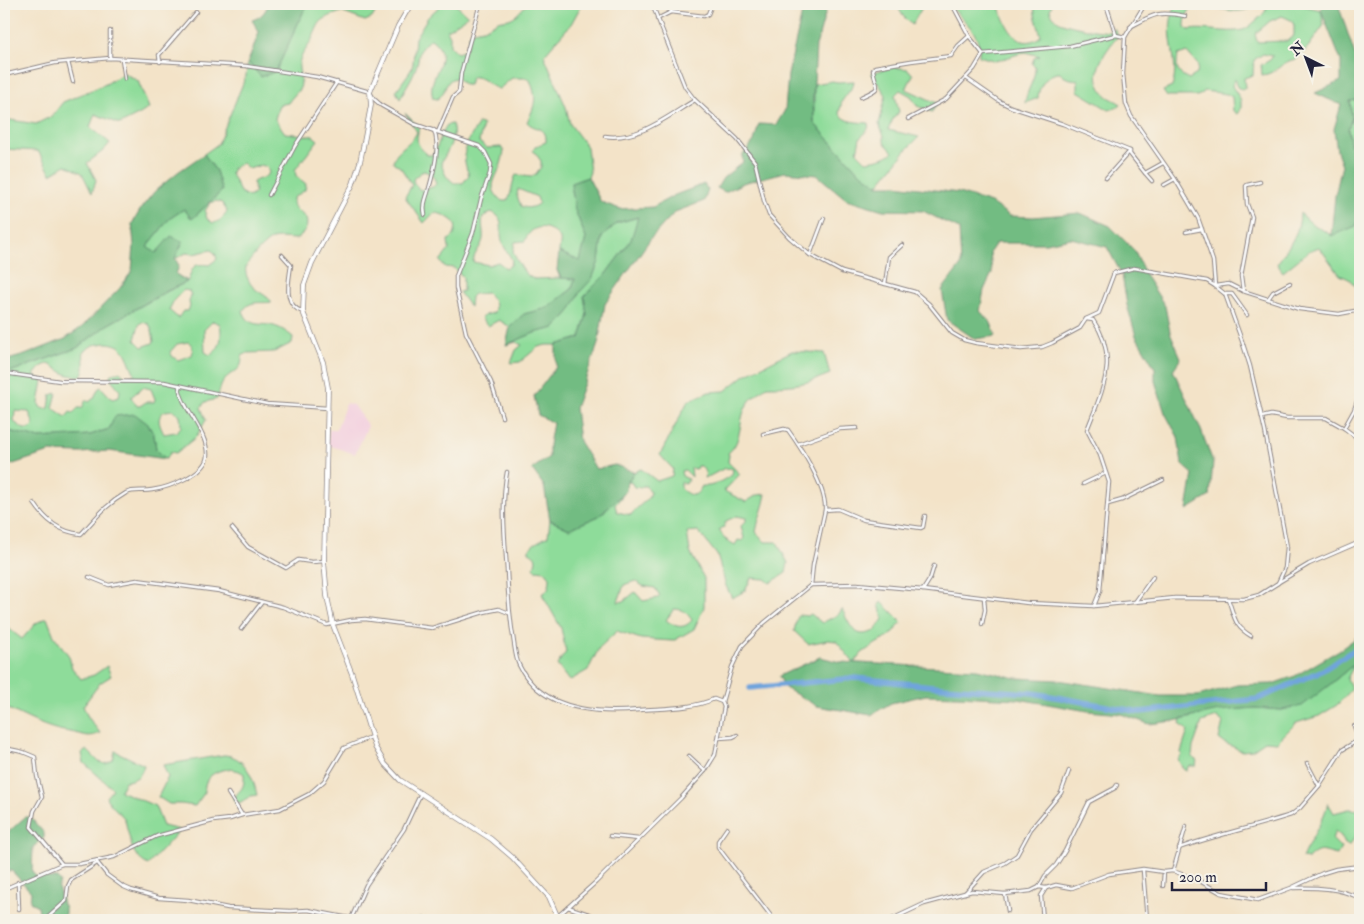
<svg xmlns="http://www.w3.org/2000/svg" width="1364" height="924" viewBox="0 0 1364 924" font-family="'IM FELL Double Pica',serif">
  <style>
    .built { fill: #f3cfdf }
    .green { fill: #8edc9a; stroke: #587f6a; fill-rule: evenodd }
    .forest { fill: #72bc82; stroke: #4a6f5e }
    .lines { fill: none; stroke-linecap: round; stroke-linejoin: round }
    .river { stroke: #6fa4dc; stroke-width: 5.5 }
    .minor-casing { stroke: #8a8282; stroke-width: 4.5 }
    .secondary-casing { stroke: #8a8282; stroke-width: 5.5 }
    .minor { stroke: #fff; stroke-width: 2.5 }
    .secondary { stroke: #fff; stroke-width: 4 }
  </style>
  <rect width="100%" height="100%" fill="#f7f3e8"/>
  <filter id="ink" filterUnits="userSpaceOnUse"><feTurbulence type="fractalNoise" baseFrequency=".02" numOctaves="2"/><feDisplacementMap in="SourceGraphic" scale="10" xChannelSelector="R" yChannelSelector="G"/><feConvolveMatrix kernelMatrix="1 2 1 2 8 2 1 2 1" color-interpolation-filters="sRGB"/></filter>
  <filter id="wash" filterUnits="userSpaceOnUse"><feTurbulence type="fractalNoise" baseFrequency=".0096" numOctaves="4" result="noise"/><feDisplacementMap in="SourceGraphic" scale="20" xChannelSelector="R" yChannelSelector="G"/><feGaussianBlur stdDeviation="1.12" result="paint"/><feColorMatrix in="noise" values="0 0 0 0 0 0 0 0 0 0 0 0 0 0 0 0 0 1.4 0 .05"/><feComposite in="paint" operator="in"/></filter>
  <g filter="url(#wash)">
    <rect width="100%" height="100%" fill="#f3e3c8"/>
    <path class="built" d="M346,403L353,405L368,426L355,454L328,445L329,429L336,430Z"/>
    <g class="green">
      <path d="M307,4H380L372,18L365,21L341,12C315,21 321,22 310,43C306,50 300,56 299,64C298,72 303,80 300,88C297,93 291,98 288,103L279,105L275,119L285,133L313,136L318,140L295,170L296,176L306,184L305,190L293,198C292,210 298,210 306,218C309,229 304,233 296,239C289,239 279,237 273,239C266,241 248,261 246,267C245,271 246,275 248,279C253,292 264,292 272,302C261,304 250,299 243,311C250,329 260,322 274,326C281,328 287,332 293,337L292,343L274,352L247,353L242,356C242,373 234,369 225,379C221,383 219,393 217,399L205,402L201,408L206,420L196,437L176,453L171,452L166,459L156,449L154,435L109,429L90,435L39,438L4,430V378L10,372L77,348L107,325L168,291L187,282L175,274L188,281C193,267 192,263 209,265L217,259L215,253L211,250L193,254L186,253L175,259L156,253L147,247L169,219L184,209L192,219L222,191L216,171L204,154L218,144L246,76L248,62L261,77L276,71ZM242,163L249,169L261,165L267,167L269,173C265,179 259,178 253,182L255,193L249,197L240,192L231,174L233,168ZM216,201L222,203L227,211C225,217 219,222 213,223L207,219L205,211L210,203ZM184,290L189,291L191,295L189,302L190,306L188,311H183L178,318L169,310L174,300ZM213,321L220,324C222,335 222,349 210,355L205,352L204,330ZM142,322L149,324L152,330L154,341L153,343L142,347L135,340L139,325ZM188,342L191,344L193,350L192,355L178,360L173,357L170,352L177,344ZM106,343C127,344 126,357 135,374L126,378L120,371L110,375V378L120,390L119,397L112,399L101,387L98,389L94,398L89,402L86,400L82,408H78L73,413L70,412L66,417L53,408L57,393L51,395L49,408L44,409L40,407L39,403L43,381L34,375C39,369 41,365 49,364C62,371 65,377 81,376C87,368 82,359 84,351L93,345ZM143,387L151,389L155,399L154,402H146L140,406H137L131,397ZM173,410L180,415L181,427L176,432L164,434C160,426 155,417 165,411ZM15,411L29,412L34,425L30,429H24L14,422Z"/>
      <path d="M442,4H455L468,16L447,30L450,36V46L457,53C474,49 464,38 472,32C474,30 480,30 483,29C488,27 493,24 498,21C501,20 505,20 509,19C518,16 521,9 527,4H582L571,24L544,55L566,107L570,124L587,147L590,172L588,177L571,183L575,210L586,238L580,262L559,252C559,248 561,243 560,239C559,236 557,235 555,233C543,223 530,227 525,241L515,242L513,252C517,260 525,278 535,279C543,279 552,278 560,278L557,270L561,278L575,279L572,289L547,308L524,314L510,327L499,320L488,326L481,318L485,315L494,313C497,304 493,299 487,293L474,294L471,297L470,307L459,292L463,291V277L454,268L445,267L440,261L449,250L448,240C456,237 455,232 456,224C450,218 442,213 434,213L424,223L405,197L412,185L401,168L393,162C394,150 413,143 417,132L405,113L419,127C416,143 416,143 427,155H432C439,147 440,134 447,125L452,124C457,137 447,152 441,163L446,176L454,183H463L469,175C459,151 467,143 479,123L483,125L479,142L487,148L501,147L504,151C503,156 502,162 500,167C494,182 487,188 502,201H507C513,192 511,184 516,175L531,177L535,175L541,167V161L533,150L536,146L546,142C547,125 535,131 527,122C536,104 537,98 530,80L525,78H512L499,89C488,86 482,75 471,77L469,85H464L457,78C444,78 447,94 437,99L433,98C425,75 457,58 431,39C415,50 421,56 415,70C411,81 404,89 400,99L396,91L411,70L413,64L415,38L428,17ZM424,171C430,173 435,177 436,184L433,187L420,190L414,183L413,179L420,173ZM518,189L537,197L539,203C534,208 526,209 521,206L517,196ZM491,212C506,217 499,230 502,241C504,248 509,254 512,260L511,265L506,268L498,262L489,265L473,262C475,250 481,249 483,239C484,232 481,224 483,217Z"/>
      <path d="M896,4H924L912,25L903,16Z"/>
      <path d="M956,4H998C1004,22 1017,55 1041,36L1035,15L1034,4H1052L1050,10C1052,15 1055,20 1060,22C1071,27 1098,31 1111,32L1114,28L1118,36C1104,53 1086,76 1107,96C1111,99 1117,101 1121,104L1116,108L1109,110L1078,91V80C1071,79 1065,79 1060,73C1048,72 1038,87 1038,98L1025,103C1027,88 1035,82 1035,67L1032,64L1034,58L1040,56L1025,52L996,61L979,56C981,33 966,23 951,7Z"/>
      <path d="M1177,4H1255C1252,6 1248,10 1245,10C1227,15 1207,0 1191,9C1186,14 1185,21 1185,27L1189,30C1206,27 1225,34 1243,30C1249,28 1254,22 1259,18C1263,14 1266,12 1267,6L1265,4H1297L1321,10L1324,25L1309,46L1297,59C1282,60 1277,74 1262,75L1261,65L1270,60L1273,56L1263,54L1254,60L1253,75L1244,78L1245,88L1242,90L1237,87L1236,80H1234L1232,86L1241,100V108L1237,114L1233,111L1232,97L1227,94L1204,91L1202,94L1197,96H1168L1167,97L1163,91L1172,87C1182,59 1160,32 1177,4ZM1282,16L1291,20L1294,25V35L1287,41L1257,42L1255,34L1270,21ZM1187,52L1198,65L1197,74L1189,79C1176,73 1176,69 1178,55Z"/>
      <path d="M893,67L908,69L913,75L906,89L937,103L932,112L917,106L911,96L900,90L895,95L899,112L893,119L888,130L919,137L907,149L878,185L857,170L814,123V84L832,81L838,82L854,81L853,86L842,101L839,113C846,123 858,122 869,123L868,129L860,138L857,152L866,161C876,160 886,158 893,152L884,142V136L879,124L886,95L871,73Z"/>
      <path d="M124,73L138,81L149,108L140,114L120,124L95,114L90,127L110,143L103,151L87,163L96,180L92,193L82,173L66,165L51,174L38,151L4,149V119L36,124L52,116L63,102L106,84Z"/>
      <path d="M1357,100L1360,105V176L1351,148L1348,129L1352,117L1349,101Z"/>
      <path d="M1300,213L1311,223L1331,235L1356,226L1360,213V291L1349,279L1340,275L1319,247L1309,251L1283,272L1277,264C1288,247 1300,234 1300,213Z"/>
      <path d="M639,217L631,240L605,275L584,296L587,314L580,338L556,345H546L538,347L520,362L511,363L516,350L522,345L516,342L506,345L534,333L555,328L570,311L579,292L592,279L599,261L602,237L617,223Z"/>
      <path d="M792,351L824,353L830,374C806,384 793,386 767,386C762,391 753,396 749,402C737,417 744,441 728,453L729,455L728,462L740,474L724,491L746,502L757,495L766,494C764,507 758,519 756,532L765,542H777L788,563L786,573L770,583L765,579L751,578L745,591L732,598L726,586L717,555L698,531L687,532L690,552L704,578V607L694,629L673,641L641,639L617,631L599,648L588,670L569,681L557,665L566,652L561,628L542,594C549,591 550,583 550,577L545,571L536,570L534,567C537,559 537,556 529,552V549L534,544L548,536L550,520L569,529L599,516L626,491L615,505L617,512L631,515C637,506 648,501 651,493L646,486H642L641,488L634,487L631,482L627,483L634,472L641,469L657,481L672,476L673,469L660,455L688,401L709,392L725,391L745,375ZM697,466H701L706,473L704,478C714,476 723,465 733,469L732,475C722,480 713,488 702,486C696,498 691,497 681,489V482L686,484L688,479L682,476L681,471L685,470L692,477L691,468L696,469ZM737,516L746,518V521L741,526L744,538L742,541L738,540L735,545L725,539L719,530L724,527L726,521ZM635,581L643,586L655,588L660,596L658,598L643,601L635,592L624,601L618,602L624,585ZM674,609C683,609 687,613 692,620C684,630 675,627 666,620Z"/>
      <path d="M882,602L902,622L889,637L877,643L862,653L854,663L836,641L828,640L808,644L794,631L797,619L799,615L807,616L811,614L822,623L839,614L842,609C846,617 852,634 863,634C867,634 872,632 875,631L883,619L879,604Z"/>
      <path d="M47,618L54,636L69,656L72,668L81,679L94,675L107,666L111,676L100,683L83,706L88,717L100,733C88,739 83,734 70,732C46,729 26,717 4,707V627L8,628L22,639L36,623Z"/>
      <path d="M1355,663L1347,679L1352,689L1337,705L1319,716L1296,723L1277,742L1265,741L1252,750L1242,751L1223,742L1219,739L1223,722L1217,717L1202,722L1193,747L1192,757L1197,760L1196,766H1188L1187,771L1184,770L1178,760L1182,755L1181,752L1188,731L1180,724L1181,720L1219,710L1255,708L1282,710L1328,686Z"/>
      <path d="M87,750L99,762L106,764L113,760L115,751L144,765C141,776 137,780 125,781L120,791L155,806L163,826L180,830L148,865C132,856 132,846 127,829C126,825 126,821 124,818C119,812 108,803 106,797L113,789L84,763L82,753Z"/>
      <path d="M224,755C245,756 253,777 257,795L251,796L239,803L233,800C239,788 245,792 244,774C231,763 201,772 205,792L195,806L181,804H169L158,797L168,777L163,765Z"/>
      <path d="M1328,803L1334,813L1349,809L1360,810V828L1350,845L1345,844L1341,836L1335,831L1332,839L1341,848L1337,855C1322,852 1320,847 1308,859L1302,858C1310,839 1323,823 1328,803Z"/>
    </g>
    <g class="forest">
      <path d="M268,4H307L276,71L261,77L248,62L259,32L252,20C260,18 266,12 268,4Z"/>
      <path d="M804,4H828L816,46L813,99L814,123L857,170L878,185H895L959,193L991,203L1010,216L1033,217L1080,213L1110,226L1134,250L1147,278L1165,306L1170,332L1181,358L1173,370L1201,430L1213,462L1210,496L1187,510L1193,474L1182,464L1178,437L1165,413L1155,381V368L1136,336L1127,305L1122,275L1107,247L1071,238L1046,243H996L990,252L992,273L984,290L980,311L991,323L996,336L975,339L947,320L942,290L961,265L959,229L923,211L883,210L846,199L817,175L785,172L743,183L725,192L717,188L723,178L743,162L742,156L754,141L759,124L776,125L785,110L788,75Z"/>
      <path d="M1322,4H1338L1360,70V105L1357,100L1350,101L1352,117L1348,129L1351,148L1360,176V213L1356,226L1331,236L1335,196L1342,165L1337,151L1334,129L1341,105L1315,93L1341,81V61L1321,10Z"/>
      <path d="M204,154L216,171L222,191L192,219L184,209L169,219L147,247L156,253L171,236L183,242L175,258L179,266L176,274L187,282L167,291L107,325L77,348L10,372L4,378V361L25,355L65,339L82,327L120,288L132,271L134,245L132,224L142,207L155,191L178,172Z"/>
      <path d="M588,177L601,202L620,209L653,207L675,195L704,184L708,190L704,201L675,212L651,238L605,304L598,344L575,408L579,441L596,469L615,465L634,472L627,483L626,491L599,516L569,529L550,520L544,486L532,469L549,457V445L553,423L538,415L534,396L556,367V345L580,338L587,314L584,296L605,275L631,240L638,217L617,223L602,237L599,261L592,279L580,292L570,311L555,328L534,333L506,345L510,327L524,314L547,308L572,289L575,279L561,278L557,270L559,252L580,261L586,238L575,210L571,183Z"/>
      <path d="M135,414L148,424L154,435L156,449L166,459L109,451L80,453L50,452L4,467V430L39,438L90,435L109,429L115,416Z"/>
      <path d="M1360,635V659L1328,686L1302,706L1282,710L1255,708L1219,711L1174,721L1149,724L1121,714L1088,711L1018,699L957,696L926,695L891,703L871,715L817,706L785,688L779,676L820,657L840,662L977,669L1016,678L1058,680L1160,696H1198L1237,685L1272,684L1295,676L1341,649Z"/>
      <path d="M25,817H30L44,833V838L33,847L32,872L37,877L57,878L60,882L58,888L61,896L63,905L65,907V914L59,920H47L39,912L38,906L30,902L31,892L12,871H6V867L4,861V836Z"/>
    </g>
    <g class="lines">
      <path class="river" d="M750,688L855,678L942,687L1033,693L1140,712L1258,699L1323,670L1360,646"/>
    </g>
  </g>
  <g filter="url(#ink)">
    <g class="lines">
      <g class="minor-casing">
        <g id="minor">
          <path d="M652,4L685,87L695,100L737,139L755,162L764,201L769,215L789,237L810,255L842,272L915,292L929,304L952,333L964,340L976,343L1021,349L1042,347L1052,343L1080,328L1086,319L1099,313L1114,273L1134,268L1207,281L1215,286L1229,284L1243,291L1299,309L1339,314L1360,310"/>
          <path d="M1106,4L1116,35"/>
          <path d="M671,12L672,4"/>
          <path d="M657,19L671,12L704,16L708,14L712,4"/>
          <path d="M1130,27C1154,14 1157,11 1185,16"/>
          <path d="M110,31V58"/>
          <path d="M983,54L1070,46L1116,35L1125,37"/>
          <path d="M122,59L125,79"/>
          <path d="M68,62L73,82"/>
          <path d="M160,62L159,55L196,12"/>
          <path d="M4,75L55,63L110,58L246,66L317,77L370,92L374,99L382,106L414,124L479,146L485,152L491,164L490,173L481,199L473,233L456,276V288L466,333L491,382L502,417"/>
          <path d="M966,78L999,101L1011,107L1063,124L1130,151V154L1145,173L1163,163"/>
          <path d="M861,97C883,87 877,90 873,70L875,67L911,61L951,56L958,46L969,36"/>
          <path d="M908,119L946,99L974,69L983,54L969,36L952,4"/>
          <path d="M438,132L453,97L459,92L461,73L480,4"/>
          <path d="M605,136C638,141 668,116 695,100"/>
          <path d="M1145,173L1152,181"/>
          <path d="M1106,178L1130,151"/>
          <path d="M1164,185L1175,179"/>
          <path d="M269,195L295,146L337,82"/>
          <path d="M425,215C423,207 425,201 428,192C433,174 441,148 434,130"/>
          <path d="M1186,232L1202,229"/>
          <path d="M282,255L291,265C289,281 282,305 303,312"/>
          <path d="M810,255L824,218"/>
          <path d="M885,284L889,257L902,245"/>
          <path d="M1243,291L1241,276L1252,217L1247,204L1246,186L1247,185L1260,182"/>
          <path d="M1225,294H1232L1247,315"/>
          <path d="M1268,299L1273,292L1290,283"/>
          <path d="M1086,319L1093,320C1120,358 1102,391 1087,430L1100,455L1109,482L1100,591L1094,606"/>
          <path d="M4,373L60,381L164,382L267,404L328,408"/>
          <path d="M1262,417L1271,415L1287,418H1326L1344,428L1360,440"/>
          <path d="M1344,428L1354,410L1360,393"/>
          <path d="M763,434L784,429L788,430C801,448 827,488 825,510L813,565L811,585"/>
          <path d="M798,444L840,429L857,428"/>
          <path d="M507,472C501,503 505,540 507,571C508,595 510,619 514,643C515,650 516,659 519,665C541,710 596,714 639,710C663,708 692,709 714,699L722,702"/>
          <path d="M1083,484L1106,473"/>
          <path d="M34,503C46,521 60,532 81,534C97,517 104,506 126,493C134,489 143,492 152,490C167,488 207,474 207,455C208,431 180,407 179,385"/>
          <path d="M1108,504L1122,500L1163,480"/>
          <path d="M825,510L838,509L864,520L921,528L923,527L925,516"/>
          <path d="M232,528L248,547L286,568L298,560L312,562L324,561"/>
          <path d="M89,577L109,585L137,580L219,591L283,607L327,625L351,620L365,619L432,628L484,612L499,609L509,613"/>
          <path d="M1279,582L1309,564L1360,542"/>
          <path d="M923,590L930,579L934,566"/>
          <path d="M1228,599C1235,617 1233,625 1251,636"/>
          <path d="M1135,602L1153,577"/>
          <path d="M982,624L985,610L984,598"/>
          <path d="M241,629L262,602"/>
          <path d="M1354,726L1359,739"/>
          <path d="M719,738L733,737L737,735"/>
          <path d="M4,748L23,752L35,757L37,776L42,797L34,811L31,827L62,864"/>
          <path d="M689,756L705,771"/>
          <path d="M1307,763L1319,786"/>
          <path d="M228,793L242,815"/>
          <path d="M727,828L718,841V847L774,920"/>
          <path d="M610,836L639,839"/>
          <path d="M1179,848C1216,835 1254,827 1291,815L1300,808L1319,786L1342,750L1360,739"/>
          <path d="M96,861L107,875L122,886L131,890L159,898L188,900L228,908L290,911L308,910L359,920"/>
          <path d="M1143,870L1147,920"/>
          <path d="M1173,871L1186,826"/>
          <path d="M18,882L19,909"/>
          <path d="M1163,886L1164,872"/>
          <path d="M1039,887L1045,876L1056,865L1065,851L1089,802L1115,788L1117,785"/>
          <path d="M1293,888C1317,887 1338,888 1360,898"/>
          <path d="M4,889L62,864H79L114,857L157,836L213,821L230,819L242,815L280,809L309,794L324,781L344,748L371,737"/>
          <path d="M965,893L984,872L1005,863L1017,855L1031,829L1061,793L1069,771"/>
          <path d="M1005,894L1008,911"/>
          <path d="M568,907L606,920"/>
          <path d="M558,916L596,882L681,798L705,771L715,755L724,707L722,702L732,667L742,646L764,623L811,585L857,584L923,590L1028,603L1094,606L1175,598L1244,599L1259,595L1278,583L1285,568L1287,547L1265,431L1250,366L1242,341L1225,294L1215,286L1213,261L1198,218L1175,179L1131,116L1126,104L1123,74L1125,37L1145,4"/>
          <path d="M351,919L366,885L404,829L421,793"/>
          <path d="M45,920L66,901L68,886L71,880L97,863"/>
          <path d="M404,920L424,918L439,920"/>
          <path d="M890,920L924,904L972,891L1005,894L1031,891L1039,887L1046,888L1056,885L1072,888L1109,874L1143,869L1164,872L1173,871L1198,880L1221,893L1258,900L1291,888L1323,873L1336,869L1360,866"/>
          <path d="M1043,920L1041,896L1046,888"/>
        </g>
      </g>
      <g class="secondary-casing">
        <path id="secondary" d="M411,4L398,26L370,92L371,105L365,137L360,162L353,184L312,263L304,285L303,312L323,362L328,388L324,561L327,596L333,625L352,674L375,747L385,764L400,780L491,839L512,857L549,897L559,920"/>
      </g>
      <use href="#minor" class="minor"/>
      <use href="#secondary" class="secondary"/>
    </g>
  </g>
  <rect width="1364" height="924" fill="none" stroke="#f7f3e8" stroke-width="20"/>
  <g transform="translate(1306 58) rotate(318)" stroke="#f7f3e8" stroke-width="4" paint-order="stroke">
  <path d="M0-4L9 19L0 12L-9 19Z" fill="#22223b"/>
  <text y="-8" font-size="14" font-weight="bold" text-anchor="middle" fill="#22223b">N</text>
  </g>
  <path d="M1172 882v8h94v-8" fill="none" stroke="#22223b" stroke-width="2.5"/>
  <text x="1179" y="882" font-size="15" fill="#22223b" stroke="#f7f3e8" stroke-width="4" paint-order="stroke">200 m</text>
</svg>
